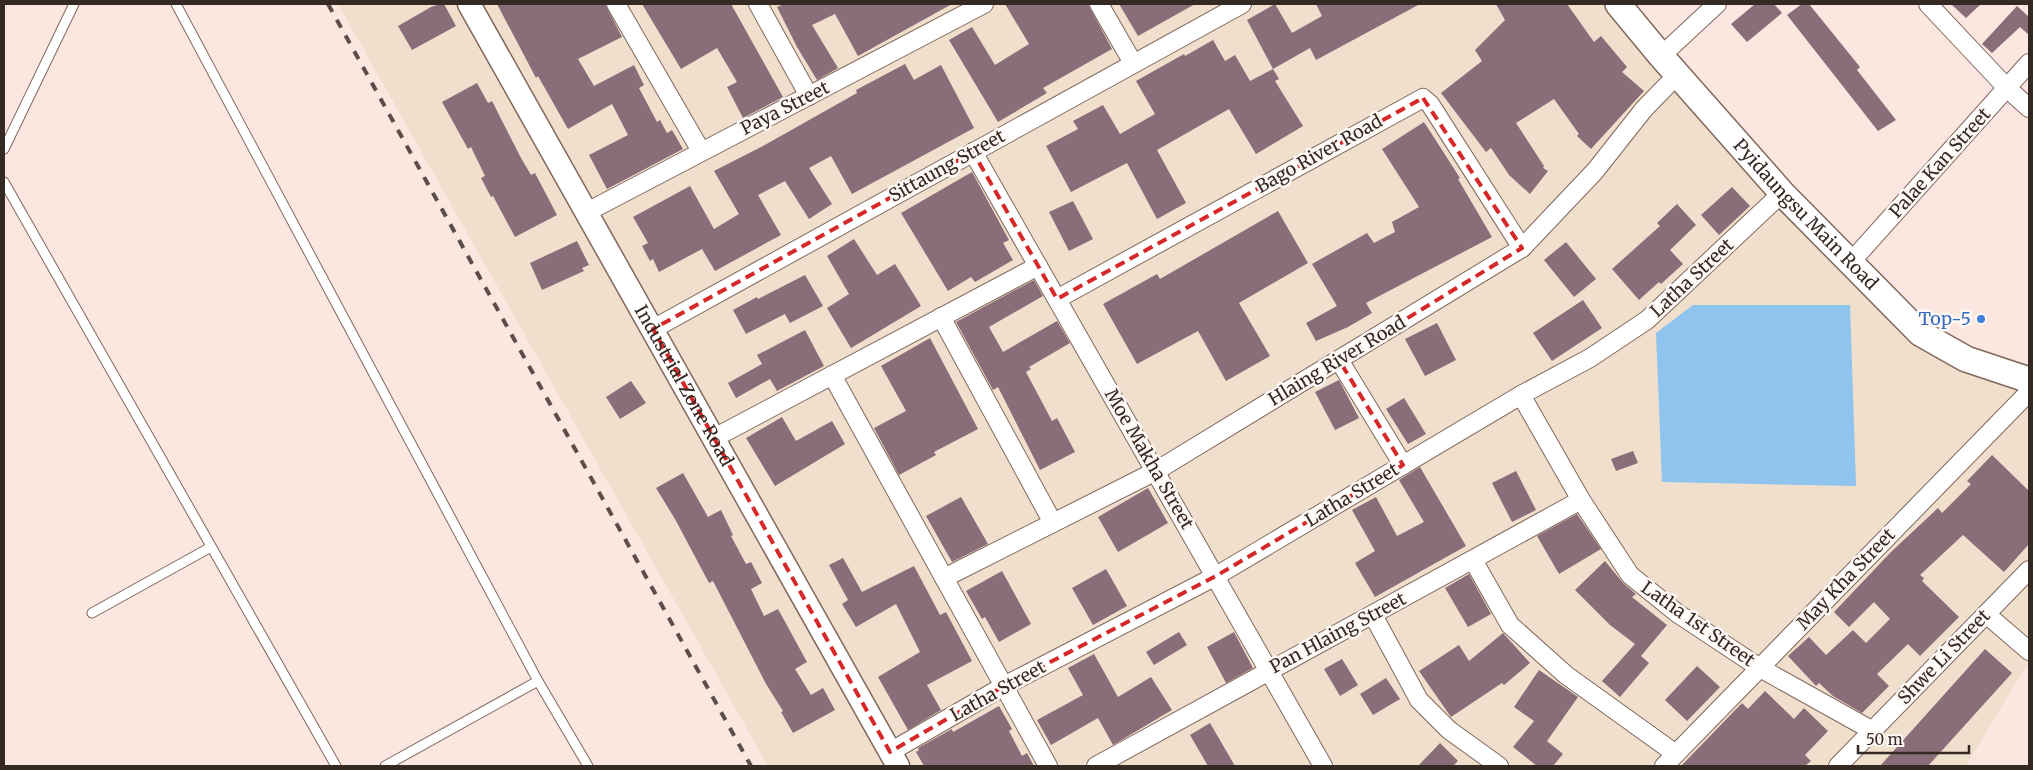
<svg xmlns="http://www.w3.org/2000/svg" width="2033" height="770" viewBox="0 0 2033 770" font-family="Merriweather,serif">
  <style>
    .industrial { fill: #f0dfcd }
    .water { fill: #8ec4ee }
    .building { fill: #896d79 }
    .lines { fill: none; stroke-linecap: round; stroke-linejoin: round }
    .service-casing { stroke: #82675b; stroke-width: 11 }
    .minor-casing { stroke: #82675b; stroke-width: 20 }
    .tertiary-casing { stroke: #82675b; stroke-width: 25 }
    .secondary-casing { stroke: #82675b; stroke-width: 28 }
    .service { stroke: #fff; stroke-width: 9 }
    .minor { stroke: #fff; stroke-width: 18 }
    .tertiary { stroke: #fff; stroke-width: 22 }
    .secondary { stroke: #fff; stroke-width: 25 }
    .rail { stroke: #5b4d47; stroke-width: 4; stroke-dasharray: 9 9; stroke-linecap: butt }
    .marked { fill: none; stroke: #d62828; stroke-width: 4; stroke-dasharray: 10 6; stroke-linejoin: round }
    .shop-dot { fill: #3f7fe0; stroke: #fef8f5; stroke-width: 2 }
    .labels { text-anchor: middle; stroke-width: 5; stroke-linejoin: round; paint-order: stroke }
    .street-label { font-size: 18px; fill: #352924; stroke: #fef8f5 }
    .shop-label { font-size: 18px; fill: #366cbe; stroke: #fef8f5; text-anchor: end }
  </style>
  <rect width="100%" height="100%" fill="#fbe7df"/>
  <path class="industrial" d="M338,4H1618L1942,352L2029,380V660L1966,766H768Z"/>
  <path class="water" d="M1693,305H1850L1856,486L1662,482L1656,333Z"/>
  <g class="building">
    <path d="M440,4H444L456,26L412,50L398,26L431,7Z"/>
    <path d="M497,4H605L622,37L578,59L594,86L634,65L644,85L639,88L657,122L660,120L667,133L672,130L683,149L607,189L589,155L628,135L612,104L568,129L538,76L536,78Z"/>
    <path d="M642,4H731L783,97L743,118L727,87L737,82L717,48L681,69Z"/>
    <path d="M784,4H952L858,56L835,14L812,25L838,68L817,80L797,47L777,7Z"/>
    <path d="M1005,4H1088L1112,49L1043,88L1047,93L998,122L949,40L972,27L995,65L1029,44Z"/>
    <path d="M1119,4H1195L1138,36Z"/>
    <path d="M1275,4L1292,33L1322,16L1316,4H1420L1316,60L1310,48L1273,69L1247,20Z"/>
    <path d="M1496,4H1567L1594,42L1601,36L1627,67L1622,72L1644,91L1591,149L1577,136L1579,134L1554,99L1516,123L1544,166L1543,168L1548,171L1530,194L1509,175L1491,148L1486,152L1441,93L1482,61L1475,50L1505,20Z"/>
    <path d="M1755,4H1774L1782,13L1747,42L1731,24Z"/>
    <path d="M1802,4H1809L1860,67L1857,70L1896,120L1878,131L1787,15Z"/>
    <path d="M1951,4H1981L1966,18Z"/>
    <path d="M2017,6L2029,17V35L2020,27L1992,53L1982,44Z"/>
    <path d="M1213,40L1225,61L1235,55L1250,81L1273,69L1279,79L1275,81L1303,126L1256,154L1229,109L1157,150L1186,203L1157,219L1127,163L1071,192L1046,146L1078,129L1073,121L1103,105L1120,134L1155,114L1136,81L1184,54L1185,56Z"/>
    <path d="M905,64L914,80L941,65L974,128L852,194L831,156L809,168L832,204L809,219L785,181L758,195L781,235L715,271L702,249L659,272L653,259L650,261L642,246L648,243L633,217L690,186L714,229L739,214L714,171L763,146L857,93L856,90Z"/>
    <path d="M477,83L488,103L492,101L521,158L531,175L535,173L557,215L515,237L493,196L491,197L481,178L485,176L471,147L468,149L442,102Z"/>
    <path d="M1424,122L1460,178L1458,179L1492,237L1366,303L1372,313L1348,327L1316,341L1306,323L1337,306L1312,264L1367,233L1374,243L1395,232L1392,222L1419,207L1382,149Z"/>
    <path d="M972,172L1009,240L1003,243L1013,260L975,282L971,277L948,291L901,213Z"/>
    <path d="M1732,187L1750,206L1719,235L1701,215Z"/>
    <path d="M1073,201L1093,239L1069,251L1049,212Z"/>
    <path d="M1677,204L1696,225L1670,250L1683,264L1661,284L1659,282L1639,300L1612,269L1660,226L1657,223Z"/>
    <path d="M1278,211L1308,263L1239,303L1270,356L1226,381L1198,331L1137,364L1103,304L1157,274L1160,279Z"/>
    <path d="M854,239L877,275L895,264L921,306L851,348L827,308L849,294L827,256Z"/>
    <path d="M577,241L589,265L582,268L584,271L542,290L530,263Z"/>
    <path d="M1566,242L1596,279L1574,297L1544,260Z"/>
    <path d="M805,275L823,306L790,323L785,314L746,334L733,310L757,297L758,299Z"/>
    <path d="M1034,280L1043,296L989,327L1003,352L1057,321L1070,343L1029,367L1031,369L1026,372L1052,421L1057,418L1075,452L1040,470L998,387L993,390L956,322Z"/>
    <path d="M1583,300L1602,328L1552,361L1533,333Z"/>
    <path d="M1437,323L1456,360L1425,376L1405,339Z"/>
    <path d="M805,330L824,366L777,391L770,379L736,398L728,383L762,364L757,355Z"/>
    <path d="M930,338L978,429L934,452L936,455L899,475L874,428L906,411L881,366Z"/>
    <path d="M1339,380L1359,418L1335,430L1315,392Z"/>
    <path d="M631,381L646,403L620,419L606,397Z"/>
    <path d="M1404,398L1426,434L1408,444L1386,409Z"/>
    <path d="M782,417L796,441L832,421L845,444L775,486L746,438Z"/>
    <path d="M1633,451L1638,463L1616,471L1611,459Z"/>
    <path d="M1992,455L2029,491V544L2004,572L1963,535L1920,575L1924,578L1922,581L1959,617L1920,656L1908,644L1877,674L1889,686L1862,713L1833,696L1819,683L1816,686L1788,656L1809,637L1826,655L1853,630L1866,643L1890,619L1874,602L1849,627L1834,612L1891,552L1938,508L1942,513L1971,484L1967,481Z"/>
    <path d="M1420,467L1466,546L1375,597L1355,563L1375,551L1352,510L1376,497L1397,536L1424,522L1399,480Z"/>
    <path d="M1516,471L1536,510L1512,522L1492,483Z"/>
    <path d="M683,473L708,517L721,510L733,535L731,536L746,564L751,562L762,583L751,589L764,616L778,609L807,662L795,669L811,695L823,688L835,710L793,733L781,712L783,711L766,684L713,581L709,583L675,519L656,488Z"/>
    <path d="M1148,488L1168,523L1118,552L1098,517Z"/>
    <path d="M961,497L988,544L952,562L926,516Z"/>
    <path d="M1577,514L1601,549L1559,574L1537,536Z"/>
    <path d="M843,558L862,592L914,566L940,615L946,612L972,661L927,685L941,710L908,730L878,677L920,652L896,604L856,627L842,604L848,600L829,565Z"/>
    <path d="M1605,561L1623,583L1636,594L1632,597L1667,625L1641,656L1649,663L1620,697L1602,681L1635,644L1610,625L1575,590Z"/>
    <path d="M1106,569L1127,606L1093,625L1072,588Z"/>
    <path d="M1002,571L1031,624L999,642L985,617L982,619L966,591Z"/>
    <path d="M1469,574L1491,614L1468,627L1445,588Z"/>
    <path d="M1179,632L1187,645L1154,665L1146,652Z"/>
    <path d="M1234,632L1253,668L1226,683L1207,647Z"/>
    <path d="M1503,633L1530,663L1504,685L1502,683L1451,717L1419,671L1459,645L1469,661Z"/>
    <path d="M1985,649L2012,673L1928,766H1880Z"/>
    <path d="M1094,654L1118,697L1151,677L1172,710L1113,745L1098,718L1051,745L1037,720L1083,695L1068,668Z"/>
    <path d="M1342,659L1358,685L1340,696L1324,669Z"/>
    <path d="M1697,666L1720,687L1687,721L1665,700Z"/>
    <path d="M1539,670L1578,697L1547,741L1563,754L1553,766H1537L1513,747L1534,721L1514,707Z"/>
    <path d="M1386,678L1400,699L1373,715L1360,694Z"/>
    <path d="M1765,691L1794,719L1804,708L1828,731L1805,755L1811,761L1805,766H1681L1742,703L1748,709Z"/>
    <path d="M999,706L1012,729L1009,731L1022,756L1027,753L1034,766H924L916,752L919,750L918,748L952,729L953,732Z"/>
    <path d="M1210,723L1235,766H1208L1190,735Z"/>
    <path d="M1440,743L1458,761L1453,766H1418Z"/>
  </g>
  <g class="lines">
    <g class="service-casing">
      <g id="service">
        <path d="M176,4L538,681L588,766"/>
        <path d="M4,149L74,4"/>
        <path d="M4,182L336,766"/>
        <path d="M92,613L211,547"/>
        <path d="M385,766L538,681"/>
      </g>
    </g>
    <g class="minor-casing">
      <g id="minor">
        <path d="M616,4L701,151"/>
        <path d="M758,4L809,96"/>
        <path d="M1099,4L1133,63"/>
        <path d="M1928,4L2007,88L2029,108"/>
        <path d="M1661,56L1717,4"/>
        <path d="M973,152L1323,766"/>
        <path d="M587,212L984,4"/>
        <path d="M1850,263L2029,63"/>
        <path d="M1057,299L1423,98L1430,104L1522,248"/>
        <path d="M941,317L1053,523"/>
        <path d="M653,329L1242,4"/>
        <path d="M1339,360L1403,465"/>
        <path d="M832,375L1048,766"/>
        <path d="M1521,395L1581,500L1630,575L1677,613L1760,668L1873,731"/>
        <path d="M714,438L1038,266"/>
        <path d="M1473,560L1510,625L1566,675L1676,754"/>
        <path d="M944,578L1156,471L1522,248L1595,171L1644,109L1677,75"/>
        <path d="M1986,614L2029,651"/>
        <path d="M1373,615L1419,700L1449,730L1499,766"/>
        <path d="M890,752L1004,686L1216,576L1521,395L1590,358L1647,320L1782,193"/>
        <path d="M1096,766L1581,500"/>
        <path d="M1664,766L2029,392"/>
        <path d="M1838,766L2029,570"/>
      </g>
    </g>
    <g class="tertiary-casing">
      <g id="tertiary">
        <path id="s1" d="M469,4L898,766"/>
      </g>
    </g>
    <g class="secondary-casing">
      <g id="secondary">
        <path id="s2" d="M1618,4L1661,56L1782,193L1920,333L1966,359L2029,380"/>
      </g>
    </g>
    <use href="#service" class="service"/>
    <use href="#minor" class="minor"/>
    <use href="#tertiary" class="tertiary"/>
    <use href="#secondary" class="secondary"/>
    <path class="rail" d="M328,4L751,766"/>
  </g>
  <path class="marked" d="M1423,98L1522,248L1339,360L1403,465L1216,576L1004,686L890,752L653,329L973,152L1057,299Z"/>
  <circle class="shop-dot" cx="1981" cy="319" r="5"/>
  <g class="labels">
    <g class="street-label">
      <text transform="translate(785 108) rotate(-27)" y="6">Paya Street</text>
      <text transform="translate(1319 154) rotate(-29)" y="6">Bago River Road</text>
      <text transform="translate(1940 163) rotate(-48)" y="6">Palae Kan Street</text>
      <text transform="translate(947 166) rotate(-29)" y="6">Sittaung Street</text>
      <text dy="6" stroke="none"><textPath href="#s2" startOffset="282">Pyidaungsu Main Road</textPath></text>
      <text transform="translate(1692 278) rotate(-43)" y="6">Latha Street</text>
      <text transform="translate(1337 361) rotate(-31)" y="6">Hlaing River Road</text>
      <text dy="6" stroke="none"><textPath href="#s1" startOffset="438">Industrial Zone Road</textPath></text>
      <text transform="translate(1149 459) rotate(60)" y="6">Moe Makha Street</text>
      <text transform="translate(1352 495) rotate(-31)" y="6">Latha Street</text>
      <text transform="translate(1846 579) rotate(-46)" y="6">May Kha Street</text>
      <text transform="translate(1698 624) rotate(35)" y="6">Latha 1st Street</text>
      <text transform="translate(1338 633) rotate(-28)" y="6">Pan Hlaing Street</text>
      <text transform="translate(1944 657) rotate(-46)" y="6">Shwe Li Street</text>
      <text transform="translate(998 691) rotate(-29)" y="6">Latha Street</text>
    </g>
    <g class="shop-label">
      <text x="1971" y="325">Top-5</text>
    </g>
  </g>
  <rect width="2033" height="770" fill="none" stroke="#352924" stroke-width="10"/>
  <path d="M1858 745v8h111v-8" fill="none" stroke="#352924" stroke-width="2.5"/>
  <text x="1866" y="745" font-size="15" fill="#352924" stroke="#fef8f5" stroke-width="4" paint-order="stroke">50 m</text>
</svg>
